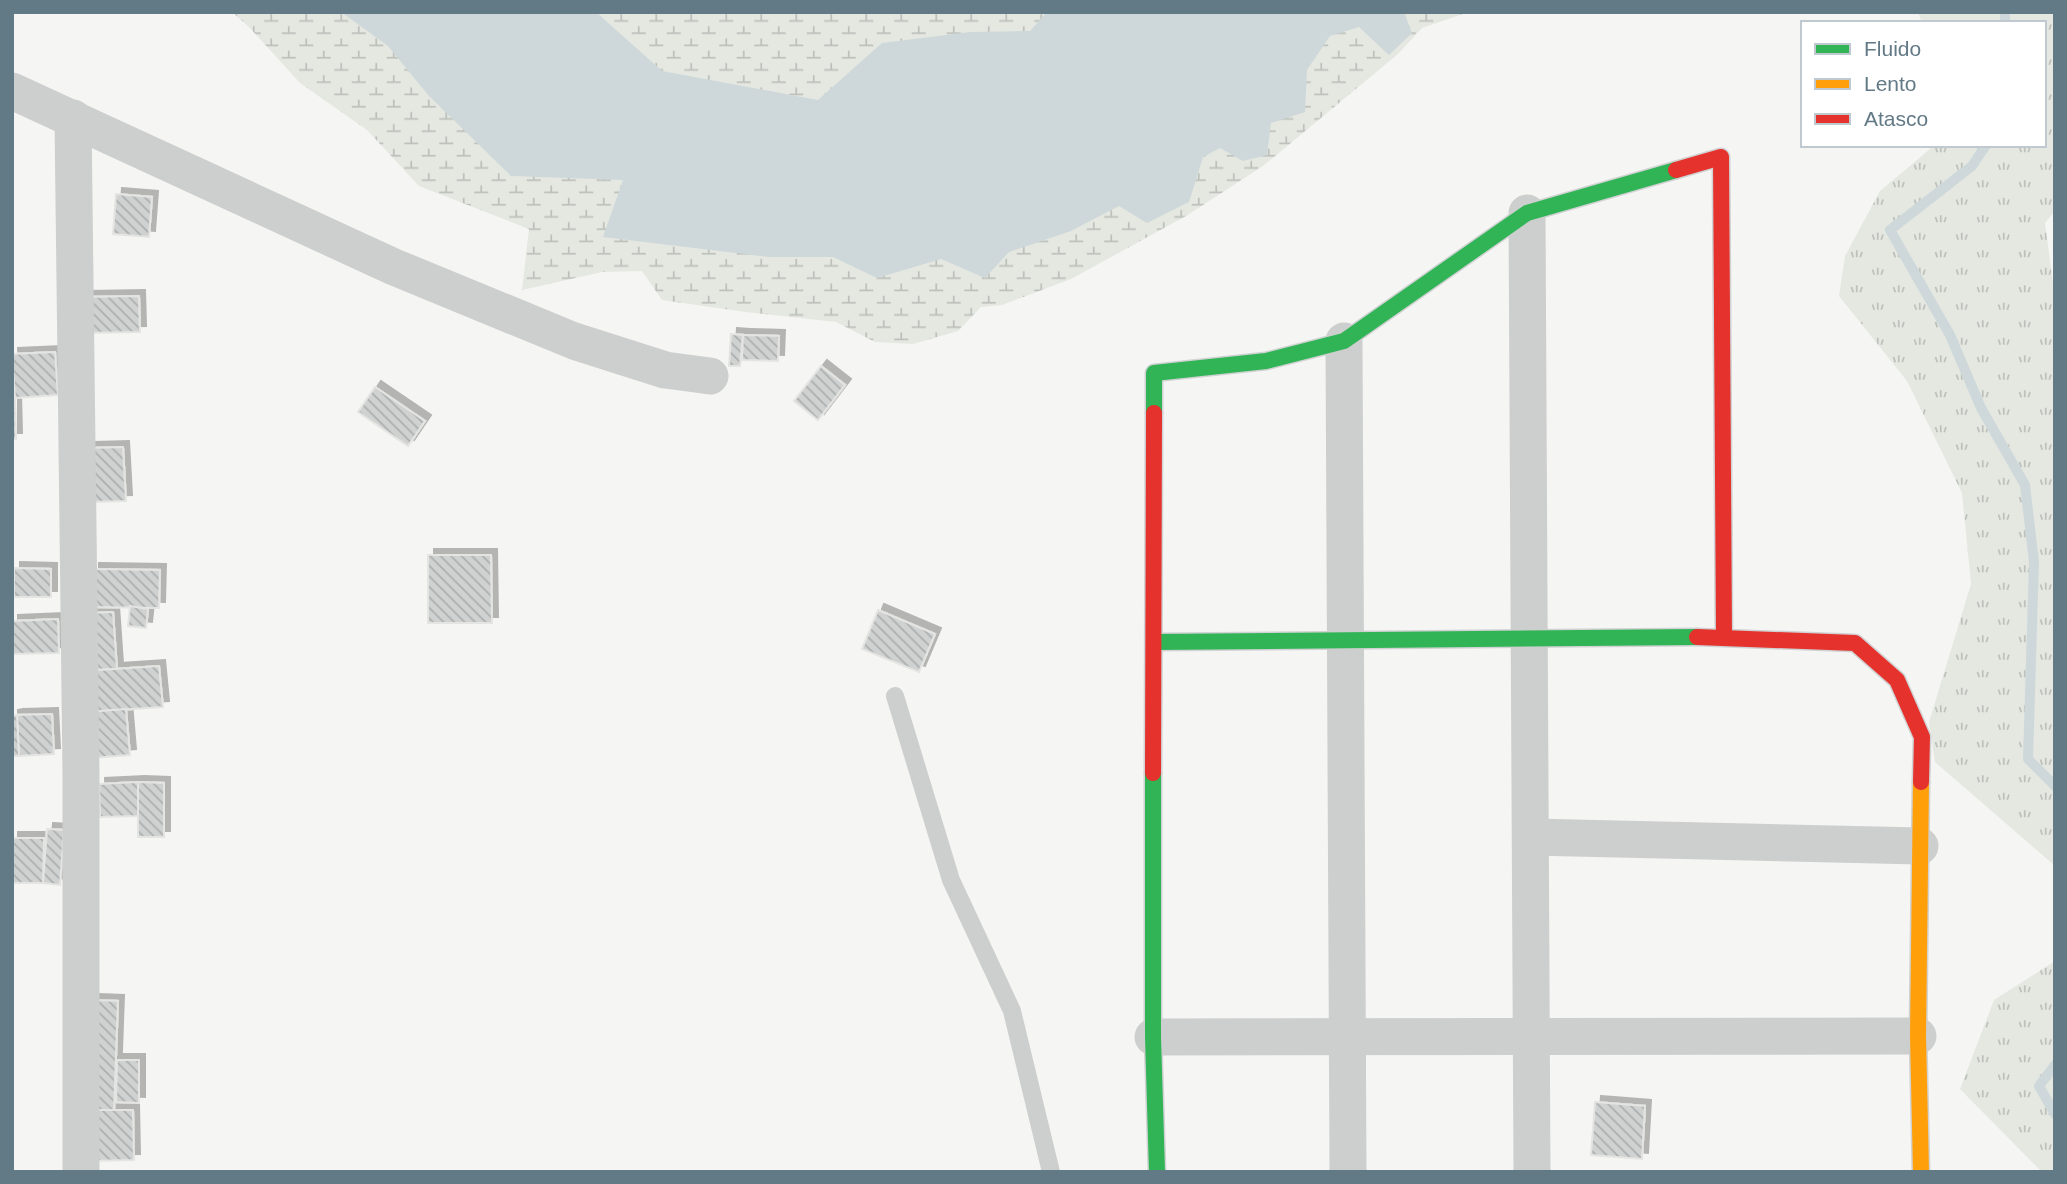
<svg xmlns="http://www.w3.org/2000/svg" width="2067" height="1184" viewBox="0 0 2067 1184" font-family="Helvetica,sans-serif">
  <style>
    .grass { fill: url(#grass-tufts) }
    .wetland { fill: url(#wetland-marsh) }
    .water { fill: #ced8da }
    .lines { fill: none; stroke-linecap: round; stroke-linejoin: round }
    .stream { stroke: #ced8da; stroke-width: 10 }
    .building { fill: url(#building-back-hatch); stroke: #e4e4e3; stroke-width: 2; filter: url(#shadow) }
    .fast-casing { stroke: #d0d2d3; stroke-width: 19 }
    .slow-casing { stroke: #d0d2d3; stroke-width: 19 }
    .jam-casing { stroke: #d0d2d3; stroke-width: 19 }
    .lane { stroke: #cdcece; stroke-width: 18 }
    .street { stroke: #cdcece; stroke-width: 37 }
    .fast { stroke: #30b455; stroke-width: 16 }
    .slow { stroke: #ff9f0a; stroke-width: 16 }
    .jam { stroke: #e5322d; stroke-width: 16 }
  </style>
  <defs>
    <pattern id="grass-tufts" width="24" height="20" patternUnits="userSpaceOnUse" patternTransform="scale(1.75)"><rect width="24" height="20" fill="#e5e8e1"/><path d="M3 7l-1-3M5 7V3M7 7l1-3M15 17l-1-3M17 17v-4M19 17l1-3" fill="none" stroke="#bdc1bc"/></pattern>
    <pattern id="wetland-marsh" width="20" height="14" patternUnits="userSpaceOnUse" patternTransform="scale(1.75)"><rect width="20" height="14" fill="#e5e8e1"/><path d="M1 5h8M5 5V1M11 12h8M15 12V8" fill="none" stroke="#bdc1bc"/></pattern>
    <pattern id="building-back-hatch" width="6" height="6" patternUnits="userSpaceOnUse" patternTransform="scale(1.75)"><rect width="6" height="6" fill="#d0d2d1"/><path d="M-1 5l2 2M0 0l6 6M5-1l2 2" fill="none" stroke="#acafaf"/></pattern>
    <filter id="shadow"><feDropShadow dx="6" dy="-6" stdDeviation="0" flood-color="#0004"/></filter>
  </defs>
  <rect width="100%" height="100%" fill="#f5f5f3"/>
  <g class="grass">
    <path d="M1918,12H2055V211L2045,223L2055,298V866L1935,762L1929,722L1971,584L1962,493L1907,381L1839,296L1845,256L1880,191L1930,149L1931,145H2044V23H1922Z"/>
    <path d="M2055,961V1172H2042L1960,1089L1994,1000Z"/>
  </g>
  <path class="wetland" d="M232,12H1469L1422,28L1398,54L1263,166L1186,216L1071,279L1002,305L981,307L958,331L913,344L875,342L836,322L745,312L662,300L642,271L602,272L522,290L529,229L419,186L367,130L300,83L249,27Z"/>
  <path class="water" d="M341,12H596L662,71L818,100L882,43L970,32L1030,31L1047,12H1404L1412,33L1389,55L1359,27L1330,36L1307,70L1305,112L1271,123L1267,155L1243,161L1220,148L1203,157L1189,202L1147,223L1119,206L1071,231L1009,252L985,278L941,259L877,278L833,257H769L603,237L623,180L511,176L429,96L388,46Z"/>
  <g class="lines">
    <g class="stream">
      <path d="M2005,12V23"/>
      <path d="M1986,145L1972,166L1890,230L1950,335L1981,408L2025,485L2034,562L2028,759L2055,786"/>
      <path d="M2055,1065L2039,1086L2055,1114"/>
    </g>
  </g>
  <g class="building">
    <path d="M116,194L152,197L149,237L113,234Z"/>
    <path d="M139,296L140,332L83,333L82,297Z"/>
    <path d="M731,334L743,335L740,366H729Z"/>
    <path d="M743,335L779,336L778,361L742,360Z"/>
    <path d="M55,352L58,395L15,398L12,354Z"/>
    <path d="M821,366L845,385L818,420L794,401Z"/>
    <path d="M375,387L425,421L408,446L358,412Z"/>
    <path d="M15,398L16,439H12V399Z"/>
    <path d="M123,447L126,501L92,502L89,448Z"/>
    <path d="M428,555H491L492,623H428Z"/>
    <path d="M14,568L51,569V597H14Z"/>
    <path d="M93,569L160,570L159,608L93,607Z"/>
    <path d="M130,606L148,609L146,628L128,626Z"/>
    <path d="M878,610L935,634L919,672L862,649Z"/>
    <path d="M113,612L117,669L91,670L87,613Z"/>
    <path d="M58,619L59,653L12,654V621Z"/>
    <path d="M159,666L163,707L88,712L85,671Z"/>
    <path d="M126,709L130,755L92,758L88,712Z"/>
    <path d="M52,714L54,754L19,756L17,715Z"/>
    <path d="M17,715L19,756H12V716Z"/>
    <path d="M138,782L139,816L100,817L99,784Z"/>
    <path d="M138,782L164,783V837H138Z"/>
    <path d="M47,829L64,830L60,885L43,883Z"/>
    <path d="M12,838H44L43,883H12Z"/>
    <path d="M92,1000L118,1001L114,1112L88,1110Z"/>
    <path d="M117,1060H139V1103L116,1102Z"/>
    <path d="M1595,1102L1645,1106L1642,1159L1591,1155Z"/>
    <path d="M88,1110H133L134,1160L89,1161Z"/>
  </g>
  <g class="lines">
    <g class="fast-casing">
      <g id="fast">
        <path d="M1154,413V373L1266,361L1344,341L1527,213L1676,170"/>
        <path d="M1154,642L1697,637"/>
        <path d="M1153,773V1037L1157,1172"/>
      </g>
    </g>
    <g class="slow-casing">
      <path id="slow" d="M1921,1172L1918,1036L1921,782"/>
    </g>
    <g class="jam-casing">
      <g id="jam">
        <path d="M1676,170L1721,157L1724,637"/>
        <path d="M1697,637L1855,643L1897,680L1922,737L1921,782"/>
        <path d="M1153,773L1154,413"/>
      </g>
    </g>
    <path class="lane" d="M895,696L951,880L1012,1011L1051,1172"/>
    <g class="street">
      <path d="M12,91L394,267L574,341L665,370L710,376"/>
      <path d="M73,118L81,774V1172"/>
      <path d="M1527,213L1532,1172"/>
      <path d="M1344,341L1348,1172"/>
      <path d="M1531,837L1920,846"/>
      <path d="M1153,1037L1918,1036"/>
    </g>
    <use href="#fast" class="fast"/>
    <use href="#slow" class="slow"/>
    <use href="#jam" class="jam"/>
  </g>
  <rect width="2067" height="1184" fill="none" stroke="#627986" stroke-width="28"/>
  <rect x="1801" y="21" width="245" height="126" fill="#ffffff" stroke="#c0c9cf" stroke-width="2"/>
  <rect x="1815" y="44" width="35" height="10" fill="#30b455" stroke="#c0c9cf" stroke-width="2"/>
  <text x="1864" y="56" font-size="21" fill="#627986">Fluido</text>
  <rect x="1815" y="79" width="35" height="10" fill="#ff9f0a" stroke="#c0c9cf" stroke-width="2"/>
  <text x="1864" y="91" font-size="21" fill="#627986">Lento</text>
  <rect x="1815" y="114" width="35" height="10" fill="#e5322d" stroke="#c0c9cf" stroke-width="2"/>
  <text x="1864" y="126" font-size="21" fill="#627986">Atasco</text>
</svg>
